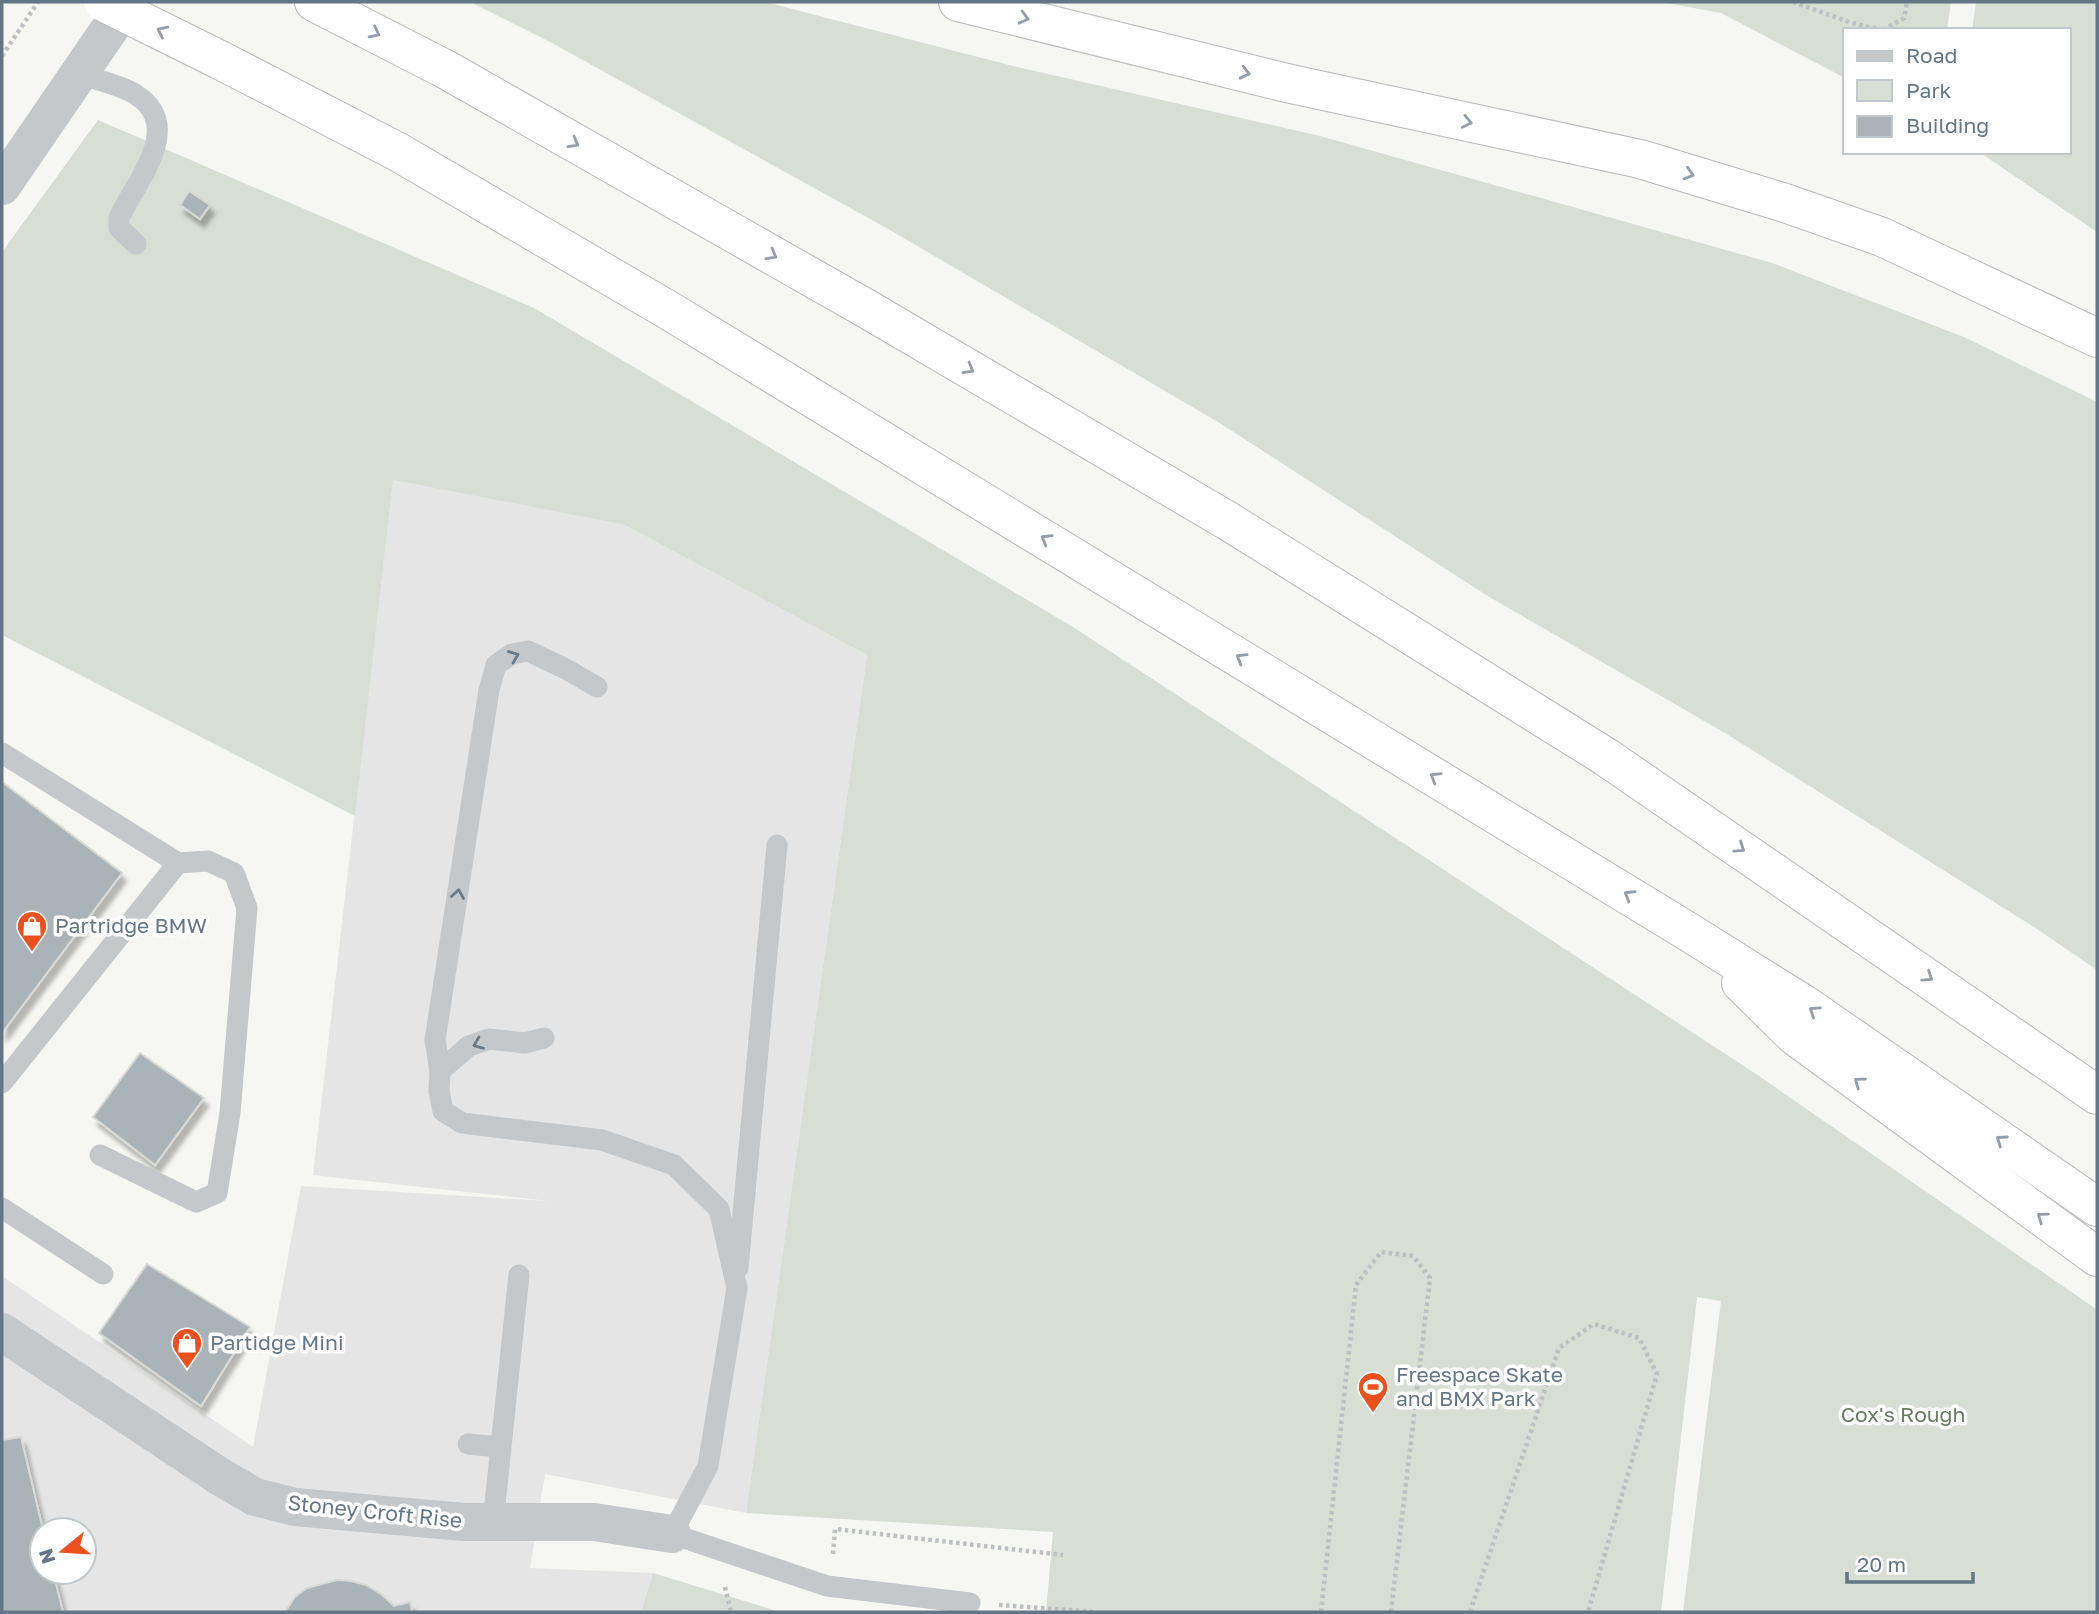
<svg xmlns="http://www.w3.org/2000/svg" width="2099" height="1614" viewBox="0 0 2099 1614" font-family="'Golos Text',sans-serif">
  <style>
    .built { fill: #e4e5e4; fill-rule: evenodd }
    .green { fill: #d7ded4 }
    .building { fill: #aab3b8; stroke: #d8d8d5; stroke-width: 2; filter: url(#shadow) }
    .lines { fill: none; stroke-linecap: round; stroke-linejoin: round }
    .motorway-casing { stroke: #b6babd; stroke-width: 40 }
    .path { stroke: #bdc0c2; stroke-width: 4.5; stroke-dasharray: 3.5 3.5; stroke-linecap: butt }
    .service { stroke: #c4c8cb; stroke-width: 21 }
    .minor { stroke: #c4c8cb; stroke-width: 38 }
    .tertiary { stroke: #c4c8cb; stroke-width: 38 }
    .motorway { stroke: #fff; stroke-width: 38 }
    .motorway-bridge-casing { stroke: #b6babd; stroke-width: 40; stroke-linecap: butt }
    .motorway-bridge { stroke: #fff; stroke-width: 38 }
    .oneway { stroke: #929faa }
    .oneway2 { stroke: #697a88 }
    .labels { text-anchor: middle; stroke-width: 7; stroke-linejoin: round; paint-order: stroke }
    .poi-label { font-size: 21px; fill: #647685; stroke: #fff; text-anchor: start }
    .park-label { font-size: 21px; fill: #687c63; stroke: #fff }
    .street-label { font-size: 21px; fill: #647685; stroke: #fff }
  </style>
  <defs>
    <filter id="shadow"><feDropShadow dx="4.5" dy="8" stdDeviation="2" flood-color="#0004"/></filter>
  </defs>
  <rect width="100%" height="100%" fill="#f6f6f3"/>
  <path class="built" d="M393,480L625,525L867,655L746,1513L545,1474L530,1568L653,1573L641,1612H2V1276L253,1447L301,1186L549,1201L313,1175ZM42,1530H84V1572H42Z"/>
  <g class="green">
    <path d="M470,2H765L1013,66L1320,136L1772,263L1964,337L2097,402V970L2037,929L1725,733L1486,595L1218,422L890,230L552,43Z"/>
    <path d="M1661,2H1951L1947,30H1845V78L1721,13Z"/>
    <path d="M1976,2H2097V232L1979,152H2069V30H1972Z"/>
    <path d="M98,120L534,308L1073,627L1756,1074L2096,1309L2097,1612H1683L1721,1301L1697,1297L1661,1612H1046L1053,1532L746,1513L867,655L625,525L393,480L355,816L2,635V252Z"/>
    <path d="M653,1573L780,1612H641Z"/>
  </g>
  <g class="building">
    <path d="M189,191L210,205L200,219L180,205Z"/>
    <path d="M2,782L122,873L2,1033Z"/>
    <path d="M140,1053L204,1098L155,1165L93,1117Z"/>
    <path d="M147,1264L250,1327L201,1406L99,1333Z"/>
    <path d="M21,1437L43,1530L42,1572H53L63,1612H2V1440Z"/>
    <path d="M337,1580L351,1581L366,1585L381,1594L394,1606L410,1602L412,1612H285L295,1597L307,1588Z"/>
  </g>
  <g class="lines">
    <g class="motorway-casing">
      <g id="motorway">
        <path d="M314,2L445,69L867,309L1228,521L1606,757L2097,1095"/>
        <path d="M958,2L1291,84L1640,159L1782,202L1882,237L2097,338"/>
        <path d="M220,60L398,152L668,310L1687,931L1805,1005L2097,1207"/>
        <path d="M1741,983L1795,1036L2097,1257"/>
      </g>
    </g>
    <g class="path">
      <path d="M1793,2L1852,23L1881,30"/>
      <path d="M1883,30L1904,18L1907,2"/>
      <path d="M2,56L38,2"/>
      <path d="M833,1554L835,1529L1063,1555"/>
      <path d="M725,1587L731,1612"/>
      <path d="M999,1605L1095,1612"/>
      <path d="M1321,1612L1356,1285L1381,1252L1413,1256L1430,1278L1391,1612"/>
      <path d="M1470,1612L1559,1348L1594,1324L1639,1338L1657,1374L1588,1612"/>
    </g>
    <g class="service">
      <path d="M79,74C97,80 120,85 135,94C186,126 136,181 119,218V228L136,244"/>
      <path d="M2,753L178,863L208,861L234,873L247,908L230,1113L217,1193L196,1202L100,1155"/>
      <path d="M544,1038L525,1043L489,1039L469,1046L440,1071L435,1040L489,690L496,665L512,654L528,651L566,669L597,687"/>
      <path d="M440,1071L439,1091L443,1111L462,1123L602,1140L674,1165L719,1209L737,1288L708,1466L672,1534L827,1586L970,1603"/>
      <path d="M2,1083L178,863"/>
      <path d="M2,1208L103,1274"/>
      <path d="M738,1268L777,845"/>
      <path d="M468,1444L500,1447"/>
      <path d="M493,1523L519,1275"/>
    </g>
    <path class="minor" d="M2,1332L219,1476L255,1497L295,1507L464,1522H594L672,1534"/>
    <path class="tertiary" d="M2,186L128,2"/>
    <use href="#motorway" class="motorway"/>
    <g class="motorway-bridge-casing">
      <path id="motorway-bridge" d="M103,2L220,60"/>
    </g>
    <use href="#motorway-bridge" class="motorway-bridge"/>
  </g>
  <defs><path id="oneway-chevron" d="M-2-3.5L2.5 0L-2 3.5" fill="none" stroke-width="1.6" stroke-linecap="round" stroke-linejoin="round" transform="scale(1.75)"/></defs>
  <g class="oneway">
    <use href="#oneway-chevron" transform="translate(1024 18) rotate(14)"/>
    <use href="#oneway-chevron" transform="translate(162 31) rotate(-154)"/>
    <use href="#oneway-chevron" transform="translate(375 33) rotate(27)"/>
    <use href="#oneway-chevron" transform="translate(1245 73) rotate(14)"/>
    <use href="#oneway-chevron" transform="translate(1467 122) rotate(12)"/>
    <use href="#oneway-chevron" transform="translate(574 143) rotate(30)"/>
    <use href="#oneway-chevron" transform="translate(1689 174) rotate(17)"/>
    <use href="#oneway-chevron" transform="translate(772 255) rotate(30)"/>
    <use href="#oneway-chevron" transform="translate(969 369) rotate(30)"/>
    <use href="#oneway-chevron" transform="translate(1046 539) rotate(-149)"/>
    <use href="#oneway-chevron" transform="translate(1241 658) rotate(-149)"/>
    <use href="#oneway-chevron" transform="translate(1435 777) rotate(-149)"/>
    <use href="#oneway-chevron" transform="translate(1740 848) rotate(34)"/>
    <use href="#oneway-chevron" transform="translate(1629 895) rotate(-149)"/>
    <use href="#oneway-chevron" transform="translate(1928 977) rotate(34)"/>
    <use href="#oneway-chevron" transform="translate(1814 1011) rotate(-146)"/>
    <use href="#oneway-chevron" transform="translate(1859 1082) rotate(-144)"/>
    <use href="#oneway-chevron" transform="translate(2001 1140) rotate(-145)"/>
    <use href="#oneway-chevron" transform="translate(2042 1217) rotate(-144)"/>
  </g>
  <g class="oneway2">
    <use href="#oneway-chevron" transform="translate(514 656) rotate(-22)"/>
    <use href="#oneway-chevron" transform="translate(458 894) rotate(-81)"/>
    <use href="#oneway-chevron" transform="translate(478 1044) rotate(158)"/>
  </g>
  <defs>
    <g id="shop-pin" transform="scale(1.575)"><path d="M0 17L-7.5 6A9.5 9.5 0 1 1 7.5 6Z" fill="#ec501d" stroke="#fff"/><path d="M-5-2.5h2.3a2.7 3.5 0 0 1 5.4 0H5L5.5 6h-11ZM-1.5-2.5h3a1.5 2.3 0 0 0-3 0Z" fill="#fff"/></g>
    <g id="stadium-pin" transform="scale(1.575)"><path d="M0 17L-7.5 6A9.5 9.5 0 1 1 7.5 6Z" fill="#ec501d" stroke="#fff"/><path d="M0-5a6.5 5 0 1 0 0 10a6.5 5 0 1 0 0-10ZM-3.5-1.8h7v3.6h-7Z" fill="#fff"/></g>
  </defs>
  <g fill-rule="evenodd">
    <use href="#shop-pin" x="32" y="926"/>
    <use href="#shop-pin" x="187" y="1343"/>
    <use href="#stadium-pin" x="1373" y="1387"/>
  </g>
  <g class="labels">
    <g class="poi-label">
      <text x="55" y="933">Partridge BMW</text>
      <text x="210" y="1350">Partidge Mini</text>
      <text x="1396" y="1382">Freespace Skate<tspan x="1396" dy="24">and BMX Park</tspan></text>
    </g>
    <g class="park-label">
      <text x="1903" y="1422">Cox's Rough</text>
    </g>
    <g class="street-label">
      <text transform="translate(375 1512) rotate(6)" y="7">Stoney Croft Rise</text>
    </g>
  </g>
  <rect width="2099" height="1614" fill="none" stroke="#647685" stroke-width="7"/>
  <rect x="1843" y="28" width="228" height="126" fill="#ffffff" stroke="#c1c8ce" stroke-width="2"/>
  <rect x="1857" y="51" width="35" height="10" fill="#c4c8cb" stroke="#c1c8ce" stroke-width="2"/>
  <text x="1906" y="63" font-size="21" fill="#647685">Road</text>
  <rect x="1857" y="80" width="35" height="21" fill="#d7ded4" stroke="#c1c8ce" stroke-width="2"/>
  <text x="1906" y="98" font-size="21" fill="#647685">Park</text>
  <rect x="1857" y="116" width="35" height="21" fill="#aab3b8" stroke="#c1c8ce" stroke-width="2"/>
  <text x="1906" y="133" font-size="21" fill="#647685">Building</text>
  <g transform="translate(63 1551) rotate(252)"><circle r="33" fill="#ffffff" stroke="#c1c8ce" stroke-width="2"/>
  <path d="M0-5L12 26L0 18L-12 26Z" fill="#ec501d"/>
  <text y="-10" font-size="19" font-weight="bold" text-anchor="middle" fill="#647685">N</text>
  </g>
  <path d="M1847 1572v10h126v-10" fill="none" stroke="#647685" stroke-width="3.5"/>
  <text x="1857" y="1572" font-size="21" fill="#647685" stroke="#ffffff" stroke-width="5" paint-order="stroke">20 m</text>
</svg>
